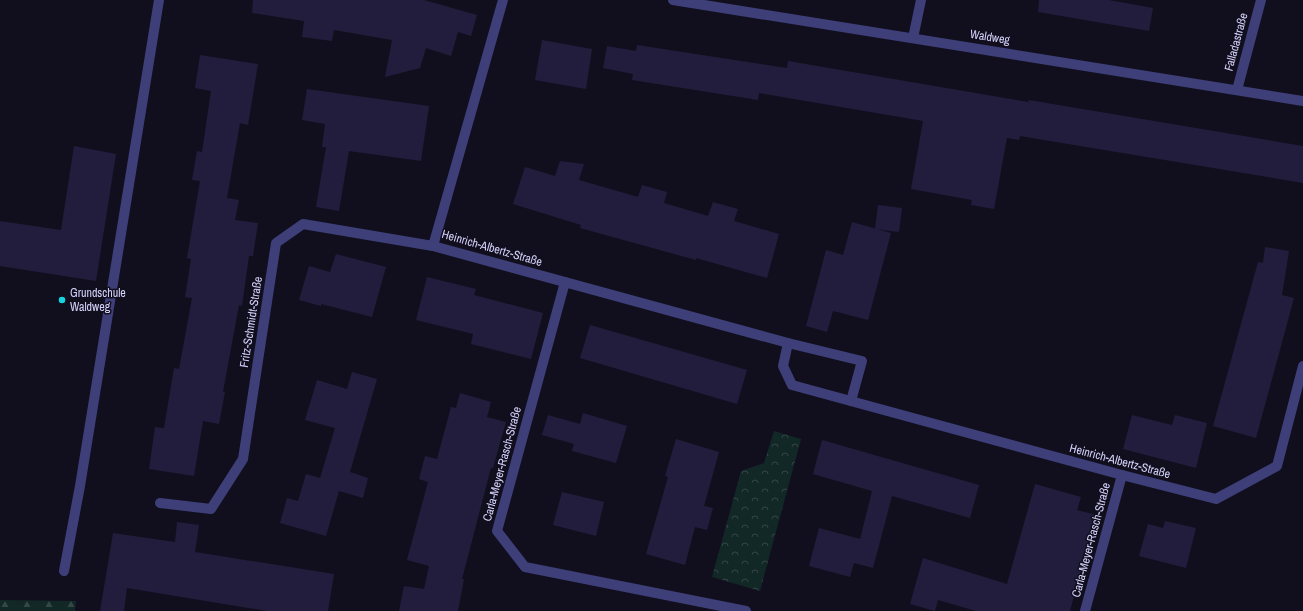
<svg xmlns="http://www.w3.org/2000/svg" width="1303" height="611" viewBox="0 0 1303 611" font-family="'Archivo Narrow',sans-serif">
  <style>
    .forest { fill: url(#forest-firs) }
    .park { fill: url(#park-crowns) }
    .building { fill: #221d3d }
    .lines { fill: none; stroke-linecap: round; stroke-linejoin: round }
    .service { stroke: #3e3f79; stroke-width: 10 }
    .minor { stroke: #3e3f79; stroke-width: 10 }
    .poi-dot { fill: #17d5e0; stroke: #110f1e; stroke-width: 1.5 }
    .labels { text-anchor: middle; stroke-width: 3; stroke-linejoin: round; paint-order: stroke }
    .street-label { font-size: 12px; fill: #d4d1fa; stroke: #110f1e }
    .poi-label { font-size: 12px; fill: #d4d1fa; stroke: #110f1e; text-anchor: start }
  </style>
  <defs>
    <pattern id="forest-firs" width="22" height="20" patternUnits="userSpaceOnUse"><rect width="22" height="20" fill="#122826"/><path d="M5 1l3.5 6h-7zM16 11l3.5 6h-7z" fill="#344646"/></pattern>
    <pattern id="park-crowns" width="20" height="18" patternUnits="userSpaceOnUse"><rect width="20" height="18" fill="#122826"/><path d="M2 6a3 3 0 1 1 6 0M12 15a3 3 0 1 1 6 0" fill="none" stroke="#344646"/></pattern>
  </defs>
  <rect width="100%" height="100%" fill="#110f1e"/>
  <path class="forest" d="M0,600L76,601L75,611H0Z"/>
  <path class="park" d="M774,431L801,439L760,591L712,577L741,471L764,463Z"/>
  <g class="building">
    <path d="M253,0H424L477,15L471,36L458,32L451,56L426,48L420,68L385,77L392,40L334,30L332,41L302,37L304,21L252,13Z"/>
    <path d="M1039,0H1109L1153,8L1149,31L1038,12Z"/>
    <path d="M542,40L592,49L586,89L535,80Z"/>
    <path d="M637,45L787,68L788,61L1028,102L1029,100L1303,146V183L1020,136L1019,140L1007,138L994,209L971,205L972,200L911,189L923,121L759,93L758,100L632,80L633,74L603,68L607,46L636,51Z"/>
    <path d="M200,55L258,64L248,125L240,123L227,198L239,200L235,220L258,223L253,256H249L242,306L239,305L223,392H225L219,424L203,421L194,476L149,469L155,427L164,428L174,368L179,369L192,298L185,297L191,259L187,258L200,181L192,180L197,151L202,152L211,91L195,88Z"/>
    <path d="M307,89L429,106L421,161L349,151L339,211L316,207L326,147H322L325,124L302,120Z"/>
    <path d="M74,146L116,154L96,281L0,266V221L61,230Z"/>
    <path d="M560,161L584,164L579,180L638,197L642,185L667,192L664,203L708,216L713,202L738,209L734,221L779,234L767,278L696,258V260L580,228L581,225L513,204L525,167L555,176Z"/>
    <path d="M878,205L902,208L899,232L875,229Z"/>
    <path d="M852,222L891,233L868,320L833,311L827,332L806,326L826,250L843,255Z"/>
    <path d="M1265,247L1289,251L1282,295L1294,298L1256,438L1213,426L1258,262L1263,263Z"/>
    <path d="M336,254L386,267L372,317L321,304V306L299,300L309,266L330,272Z"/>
    <path d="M427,277L476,289L474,295L543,313L531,359L471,344L473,334L416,320Z"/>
    <path d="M590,325L747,370L737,404L580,358Z"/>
    <path d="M352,372L377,379L350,472L368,478L363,498L339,491L326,536L280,523L287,498L298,501L306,474L320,478L335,428L305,420L317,380L347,389Z"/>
    <path d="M460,393L491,402L487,417L506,422L493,468H491L462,579H464L458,611H399L404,586L424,589L429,566L407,560L428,482L419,479L425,456L437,459L451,407L456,408Z"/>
    <path d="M583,413L627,426L616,463L572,451L574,444L542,435L548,415L580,424Z"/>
    <path d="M1132,415L1172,425L1175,415L1207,423L1196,468L1123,449Z"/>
    <path d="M676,439L719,452L704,506L713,508L707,530L695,527L685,565L646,554L668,477L665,476Z"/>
    <path d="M822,440L979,485L970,518L892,496L873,568L854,563L850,577L809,566L819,528L860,539L872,491L813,474Z"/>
    <path d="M1035,484L1081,497L1077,510L1096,515L1070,611H976L938,600L935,611L910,604L923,558L1007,584Z"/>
    <path d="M562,492L604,502L596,536L553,525Z"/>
    <path d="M1165,521L1196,528L1186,568L1139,556L1148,524L1163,528Z"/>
    <path d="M177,522L199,525L195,552L334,574L328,611H267L127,588L124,611H100L113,533L175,542Z"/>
  </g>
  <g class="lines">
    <path class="service" d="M64,571L80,486L159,0"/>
    <g class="minor">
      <path d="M503,0L433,246L788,343L783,366L792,385L1122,475L1216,499L1277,466L1303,366"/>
      <path d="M673,0L1303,101"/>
      <path d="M913,38L921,0"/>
      <path d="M1237,90L1261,0"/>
      <path d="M565,282L497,531L525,567L746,611"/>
      <path d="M788,343L862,361L851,401"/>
      <path d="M160,503L211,509L243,459L276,243L303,224L433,246"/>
      <path d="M1085,611L1122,475"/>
    </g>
  </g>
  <circle class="poi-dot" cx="62" cy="300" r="4"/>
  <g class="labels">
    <g class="street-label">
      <text transform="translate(990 37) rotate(9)" y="4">Waldweg</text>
      <text transform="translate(1236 42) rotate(-75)" y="4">Falladastraße</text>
      <text transform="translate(492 248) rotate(16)" y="4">Heinrich-Albertz-Straße</text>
      <text transform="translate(251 322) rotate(-81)" y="4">Fritz-Schmidt-Straße</text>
      <text transform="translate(1120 461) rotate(15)" y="4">Heinrich-Albertz-Straße</text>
      <text transform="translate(502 464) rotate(-75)" y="4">Carla-Meyer-Rasch-Straße</text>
      <text transform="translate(1091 540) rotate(-75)" y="4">Carla-Meyer-Rasch-Straße</text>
    </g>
    <g class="poi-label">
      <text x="70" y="297">Grundschule<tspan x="70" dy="14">Waldweg</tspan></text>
    </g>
  </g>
</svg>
